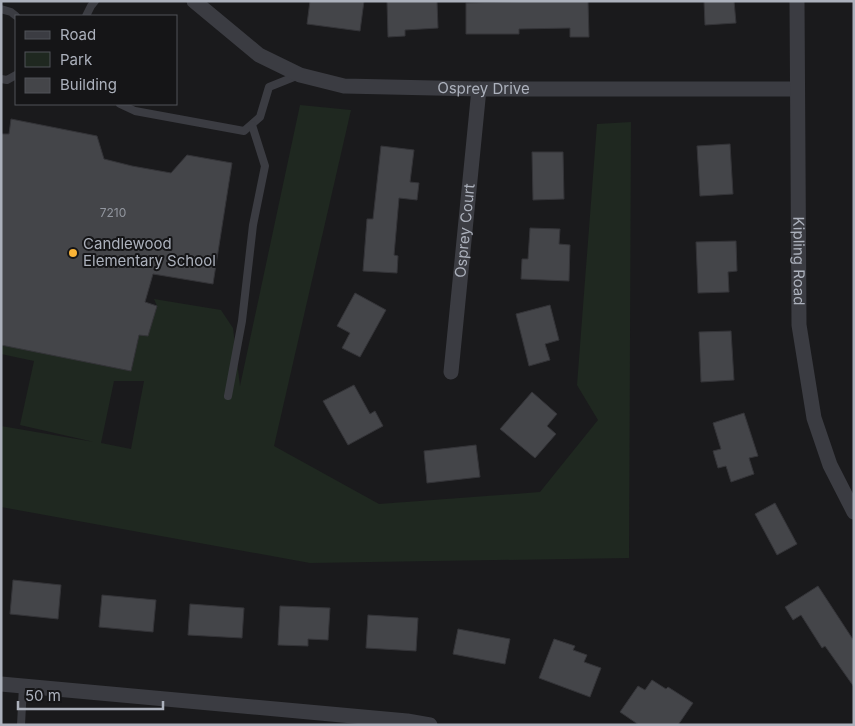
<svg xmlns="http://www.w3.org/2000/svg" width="855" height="726" viewBox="0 0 855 726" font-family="Inter,sans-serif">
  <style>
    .green { fill: #1f2820; fill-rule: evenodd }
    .building { fill: #444549; stroke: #343438 }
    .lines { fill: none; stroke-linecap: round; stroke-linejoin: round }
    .lane { stroke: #3b3c42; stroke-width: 8 }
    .street { stroke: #3b3c42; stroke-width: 15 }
    .poi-dot { fill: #f9b336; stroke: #151517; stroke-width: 2 }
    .labels { text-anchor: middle; stroke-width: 4; stroke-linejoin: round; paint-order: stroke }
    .number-label { font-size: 12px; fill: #92969f }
    .street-label { font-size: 15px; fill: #acb1bc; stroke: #151517 }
    .poi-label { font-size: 15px; fill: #acb1bc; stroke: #151517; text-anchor: start }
  </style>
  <rect width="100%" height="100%" fill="#1a1a1c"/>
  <path class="green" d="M300,105L351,110L274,446L379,504L540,492L598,420L577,385L597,124L631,122L629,558L310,563L1,507V426L94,442L20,425L34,361L1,354V344L131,371L139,335L148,336L157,306L154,299L221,310L233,328L240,386ZM114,381H144L131,449L101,443Z"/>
  <g class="building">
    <path d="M310,1H364L360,31L307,24Z"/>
    <path d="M387,1H437L438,28L405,30V36L388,37Z"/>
    <path d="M538,1H588L589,37H570V28L519,29V34H466V3Z"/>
    <path d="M704,1H734L736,23L705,25Z"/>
    <path d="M11,119L97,136L104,159L132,166L171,173L187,155L232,163L213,284L153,274L145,302L157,306L148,336L139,335L131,371L1,345V134H9Z"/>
    <path d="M730,144L733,194L700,196L697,146Z"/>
    <path d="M381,146L414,150L410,182L419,183L417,200L399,198L394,255L398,256L397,273L363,271L367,219H373Z"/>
    <path d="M532,152H563L564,199L533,200Z"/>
    <path d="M530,228L560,229L559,244L570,245L569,281L521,279L522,259H528Z"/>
    <path d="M736,241L737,271L728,272L729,292L698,293L696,242Z"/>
    <path d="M355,293L386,310L360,357L342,348L350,333L337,326Z"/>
    <path d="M550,305L559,340L545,344L550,360L529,366L516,314Z"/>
    <path d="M731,331L734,380L701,382L699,332Z"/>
    <path d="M354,385L370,414L375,411L383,426L348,445L323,401Z"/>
    <path d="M532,392L557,414L547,426L556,434L535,458L500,429Z"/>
    <path d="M744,413L758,456L749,458L754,474L731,482L726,466L718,468L713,451L721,449L713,423Z"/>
    <path d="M476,445L480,477L427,483L424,451Z"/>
    <path d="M775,503L797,544L777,555L755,514Z"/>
    <path d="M13,580L61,585L58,619L10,614Z"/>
    <path d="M818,586L854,641V687L825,646L822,648L801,615L793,620L785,607Z"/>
    <path d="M102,595L156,600L153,632L99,627Z"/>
    <path d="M190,604L244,608L242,638L188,635Z"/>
    <path d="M280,606L330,608L328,640L308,639V646L278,645Z"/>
    <path d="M368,615L418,618L416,651L366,648Z"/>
    <path d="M458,629L510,639L505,664L453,654Z"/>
    <path d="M554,639L575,646L573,650L587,655L584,662L601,668L590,697L539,678Z"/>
    <path d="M652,680L666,689L668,687L693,703L678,725H639L620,712L638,686L645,690Z"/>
  </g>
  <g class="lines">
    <g class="lane">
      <path d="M1,9L11,12L16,16"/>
      <path d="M86,16L91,6L95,1"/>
      <path d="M1,79L7,80L16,75"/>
      <path d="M120,104L135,111L244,131L260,117L269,87L299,75"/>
      <path d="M228,396L242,321L253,225L265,166L252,125"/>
      <path d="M21,725L23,686"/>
    </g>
    <g class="street">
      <path id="s1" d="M194,1L259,55L300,75L344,86L479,89H797"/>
      <path id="s2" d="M797,1L799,325L814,418L830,465L854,512"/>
      <path id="s3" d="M451,372L479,89"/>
      <path d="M1,684L407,721L430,725"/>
    </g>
  </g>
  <circle class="poi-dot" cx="73" cy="253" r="5"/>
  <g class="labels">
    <g class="number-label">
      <text x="113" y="217">7210</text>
    </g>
    <g class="street-label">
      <text dy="5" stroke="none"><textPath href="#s1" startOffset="315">Osprey Drive</textPath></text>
      <text dy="5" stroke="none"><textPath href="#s3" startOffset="142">Osprey Court</textPath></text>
      <text dy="5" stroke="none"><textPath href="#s2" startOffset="260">Kipling Road</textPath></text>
    </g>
    <g class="poi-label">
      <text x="83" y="249">Candlewood<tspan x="83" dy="17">Elementary School</tspan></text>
    </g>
  </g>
  <rect width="855" height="726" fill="none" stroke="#acb1bc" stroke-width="5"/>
  <rect x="15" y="15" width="162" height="90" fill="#151517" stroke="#515359"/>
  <rect x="25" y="31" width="25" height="8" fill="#3b3c42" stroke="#515359"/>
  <text x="60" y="40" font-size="15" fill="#acb1bc">Road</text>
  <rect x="25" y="52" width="25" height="15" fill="#1f2820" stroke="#515359"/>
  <text x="60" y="65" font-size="15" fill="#acb1bc">Park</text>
  <rect x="25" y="78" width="25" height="15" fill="#444549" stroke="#515359"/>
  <text x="60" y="90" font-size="15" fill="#acb1bc">Building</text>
  <path d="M18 701v8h145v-8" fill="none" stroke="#acb1bc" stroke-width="2.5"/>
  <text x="25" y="701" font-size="15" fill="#acb1bc" stroke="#151517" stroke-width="4" paint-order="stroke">50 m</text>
</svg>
